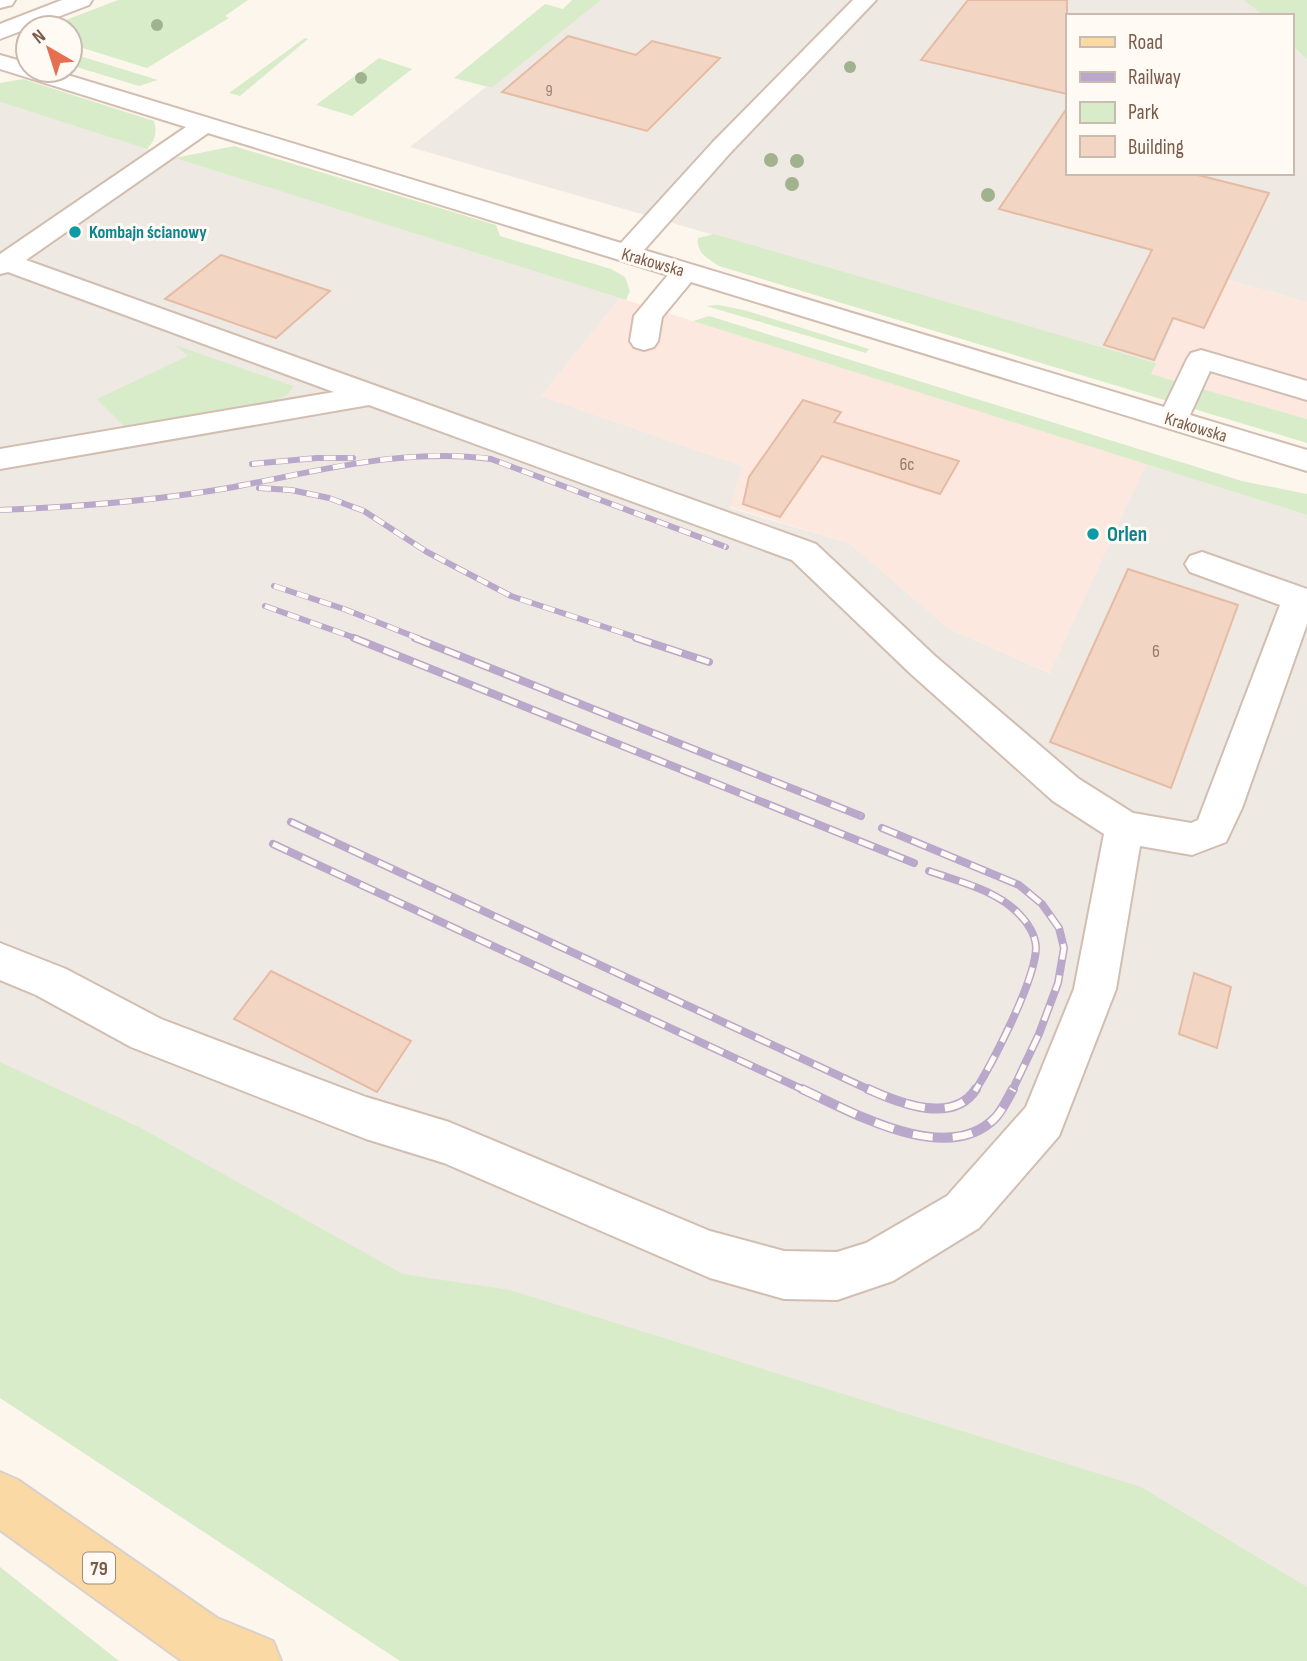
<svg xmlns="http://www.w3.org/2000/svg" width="1307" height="1661" viewBox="0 0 1307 1661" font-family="'Sofia Sans Condensed',sans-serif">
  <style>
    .commercial { fill: #fde8e0 }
    .industrial { fill: #efe9e4 }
    .green { fill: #d8ecc9 }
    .building { fill: #f3d5c3; stroke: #e6bba3; stroke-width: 2 }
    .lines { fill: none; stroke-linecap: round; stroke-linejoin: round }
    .minor-casing { stroke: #d1beb0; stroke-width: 4 }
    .major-casing { stroke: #dad1cd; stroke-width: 4 }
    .minor { fill: #fff; fill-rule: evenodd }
    .major { fill: #fbd9a5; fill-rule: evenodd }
    .rail-far2-casing { stroke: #b9a8c9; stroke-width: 6 }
    .rail-far1-casing { stroke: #b9a8c9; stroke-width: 8 }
    .rail-casing { stroke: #b9a8c9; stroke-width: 10 }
    .rail-far2 { stroke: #fffaf3; stroke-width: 4.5; stroke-dasharray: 12; stroke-linecap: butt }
    .rail-far1 { stroke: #fffaf3; stroke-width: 5; stroke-dasharray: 16; stroke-linecap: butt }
    .rail { stroke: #fffaf3; stroke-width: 7; stroke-dasharray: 20; stroke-linecap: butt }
    .tree { fill: #a0b28e }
    .culture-dot { fill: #0f9aa8; stroke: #fffaf3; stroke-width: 2.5 }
    .labels { text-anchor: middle; stroke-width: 6; stroke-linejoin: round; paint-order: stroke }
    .far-number-label { font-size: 16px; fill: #987a6a }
    .far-culture-label { font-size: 18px; font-weight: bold; fill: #0d838f; stroke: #fffaf3; text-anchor: start }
    .far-street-label { font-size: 18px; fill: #7a5c4d; stroke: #fffaf3 }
    .number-label { font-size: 18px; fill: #987a6a }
    .shield { fill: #fffaf3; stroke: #a28b7f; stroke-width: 2 }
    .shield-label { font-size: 19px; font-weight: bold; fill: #7a5c4d }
    .culture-label { font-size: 21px; font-weight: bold; fill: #0d838f; stroke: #fffaf3; text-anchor: start }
  </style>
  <rect width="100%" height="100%" fill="#fdf6ec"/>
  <g class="commercial">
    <path d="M1197,271L1307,302V419L1151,374Z"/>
    <path d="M620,298L1146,464L1051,673L949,629L849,543L730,507L742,466L541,396Z"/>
  </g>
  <g class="industrial">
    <path d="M601,0H1244L1264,16H1067V173H1291V44L1307,60V302L1197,271L1156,363L410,147L486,87L492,88Z"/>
    <path d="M0,102L620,298L541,396L742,466L730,508L849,543L949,629L1050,673L1146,464L1307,515V1587L403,1279L0,1063Z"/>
  </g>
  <g class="green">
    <path d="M118,0H248L225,16L229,18L147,68L70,44V28H45Z"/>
    <path d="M572,0H601L492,88L454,78L545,4L563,9Z"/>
    <path d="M1244,0H1307V60L1291,44V16H1264Z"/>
    <path d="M305,38L308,39L240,96L229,93Z"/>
    <path d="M70,53L158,80L139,86L70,65Z"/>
    <path d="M379,58L412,69L352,116L316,105Z"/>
    <path d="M23,79L154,121C157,133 156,139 147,149L0,102V83Z"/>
    <path d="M234,146L496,225L500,236L611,269L625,277L630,291L626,300L175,158Z"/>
    <path d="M714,234L1156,363L1151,374L1307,419V443L719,266C708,259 696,253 698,238Z"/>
    <path d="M718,305L744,310L869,349L866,353L706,306Z"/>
    <path d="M709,316L1242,481L1307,494V515L693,321Z"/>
    <path d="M175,345L293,386L288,394L275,401L124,426L97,399L188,356Z"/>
    <path d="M0,1062L139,1127L403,1274L510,1290L1141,1487L1307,1587V1661H400L0,1398Z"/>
    <path d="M0,1567L119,1661H0Z"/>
  </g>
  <g class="building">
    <path d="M968,0H1067V94L921,60Z"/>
    <path d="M568,36L636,55L652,41L720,58L647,131L502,92Z"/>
    <path d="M1067,108V173H1190L1269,193L1204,328L1173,318L1154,360L1104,345L1152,250L999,209Z"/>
    <path d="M221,255L330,291L276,338L165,299Z"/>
    <path d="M803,400L841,412L834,422L959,461L940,494L822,456L780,517L743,504L749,477Z"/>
    <path d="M1128,569L1238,605L1171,788L1050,742Z"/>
    <path d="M271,971L411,1041L377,1092L234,1019Z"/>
    <path d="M1194,973L1231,987L1217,1048L1179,1034Z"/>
  </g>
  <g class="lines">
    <g class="minor-casing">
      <g id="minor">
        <path d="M0,0H15L12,5L0,8Z"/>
        <path d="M62,0H92L89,5L0,39V24Z"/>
        <path d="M853,0H876L731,152L644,250L1164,407L1187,359L1191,353L1201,350L1307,381V400L1210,371L1190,415L1307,450V471L691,282L662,317L658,341L654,347L644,350L634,347L630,341L634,316L668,275L208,133L26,260L816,544L935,656L1079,779L1133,813L1191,823L1198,820L1280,605L1190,572L1185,564L1190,556L1202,552L1307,589V624L1242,808L1226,842L1192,855L1140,846L1116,989L1059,1136L979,1228L893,1281L837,1300L784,1299L710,1278L444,1163L366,1139L131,1047L36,995L0,980V943L66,969L161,1019L366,1097L449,1122L710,1231L784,1251L837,1252L866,1243L947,1196L1026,1107L1074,989L1104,834L1053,801L911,674L792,560L369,405L0,469V449L334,392L8,272L0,274V254L186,127L0,69V55L28,63V70H51L621,243L713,142Z"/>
      </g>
    </g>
    <g class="major-casing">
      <path id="major" d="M0,1472L18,1480L217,1618L273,1641L281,1661H182L0,1530Z"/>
    </g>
    <use href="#minor" class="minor"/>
    <use href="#major" class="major"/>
    <g class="rail-far2-casing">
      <g id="rail-far2">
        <path d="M252,464L317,458H353"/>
        <path d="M259,488L291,490L329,498L364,511L427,552L511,596L641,639"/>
        <path d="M0,510C76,507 153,501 228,488C316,472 401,447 491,459L726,547"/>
        <path d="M274,586L344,609L420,639"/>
        <path d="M265,606L358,639"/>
      </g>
    </g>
    <g class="rail-far1-casing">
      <g id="rail-far1">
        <path d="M354,638L914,863"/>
        <path d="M415,638L861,816"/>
        <path d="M636,638L709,662"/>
        <path d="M291,822L872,1091"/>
        <path d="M882,828L1019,885L1042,904L1059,928L1064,948L1058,983L1039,1034L1012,1091"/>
        <path d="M273,844L806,1091"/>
        <path d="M929,871C960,882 997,890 1020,915C1028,923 1036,936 1036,948C1035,981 993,1062 975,1091"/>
      </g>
    </g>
    <g class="rail-casing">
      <g id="rail">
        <path d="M802,1089C852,1112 948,1168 996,1117C1003,1109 1008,1098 1013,1089"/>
        <path d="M868,1089C899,1103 953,1125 976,1089"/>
      </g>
    </g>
    <use href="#rail-far2" class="rail-far2"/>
    <use href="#rail-far1" class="rail-far1"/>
    <use href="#rail" class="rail"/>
  </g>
  <g class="tree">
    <circle cx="157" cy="25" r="6"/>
    <circle cx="850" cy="67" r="6"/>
    <circle cx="361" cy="78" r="6"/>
    <circle cx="771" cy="160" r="7"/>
    <circle cx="797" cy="161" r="7"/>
    <circle cx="792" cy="184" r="7"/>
    <circle cx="988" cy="195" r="7"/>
  </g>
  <g class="culture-dot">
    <circle cx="75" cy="232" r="7"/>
    <circle cx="1093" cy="534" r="7"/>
  </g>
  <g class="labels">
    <g class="far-number-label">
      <text x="549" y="96">9</text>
    </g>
    <g class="far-culture-label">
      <text x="89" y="238">Kombajn ścianowy</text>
    </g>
    <g class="far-street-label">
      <text transform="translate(653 262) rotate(16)" y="6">Krakowska</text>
      <text transform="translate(1196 427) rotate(17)" y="6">Krakowska</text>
    </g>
    <g class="number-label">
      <text x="907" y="470">6c</text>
      <text x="1156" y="657">6</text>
    </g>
    <rect class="shield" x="83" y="1552.5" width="32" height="31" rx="5"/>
    <g class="shield-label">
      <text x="99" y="1575">79</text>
    </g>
    <g class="culture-label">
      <text x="1107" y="541">Orlen</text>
    </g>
  </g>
  <rect x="1066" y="14" width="228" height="161" fill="#fffaf3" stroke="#cabbb1" stroke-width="2"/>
  <rect x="1080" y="37" width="35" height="10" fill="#fbd9a5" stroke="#cabbb1" stroke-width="2"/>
  <text x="1128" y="49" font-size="21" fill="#7a5c4d">Road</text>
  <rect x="1080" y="72" width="35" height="10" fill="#b9a8c9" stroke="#cabbb1" stroke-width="2"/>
  <text x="1128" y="84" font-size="21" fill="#7a5c4d">Railway</text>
  <rect x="1080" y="102" width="35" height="21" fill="#d8ecc9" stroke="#cabbb1" stroke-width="2"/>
  <text x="1128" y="119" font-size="21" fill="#7a5c4d">Park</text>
  <rect x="1080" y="136" width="35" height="21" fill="#f3d5c3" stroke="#cabbb1" stroke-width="2"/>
  <text x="1128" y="154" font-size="21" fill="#7a5c4d">Building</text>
  <g transform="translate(49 49) rotate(321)"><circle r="33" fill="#fffaf3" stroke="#cabbb1" stroke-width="2"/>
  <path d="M0-5L12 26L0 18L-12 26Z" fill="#e76f51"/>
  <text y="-10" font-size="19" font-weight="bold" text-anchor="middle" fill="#7a5c4d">N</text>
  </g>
</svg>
